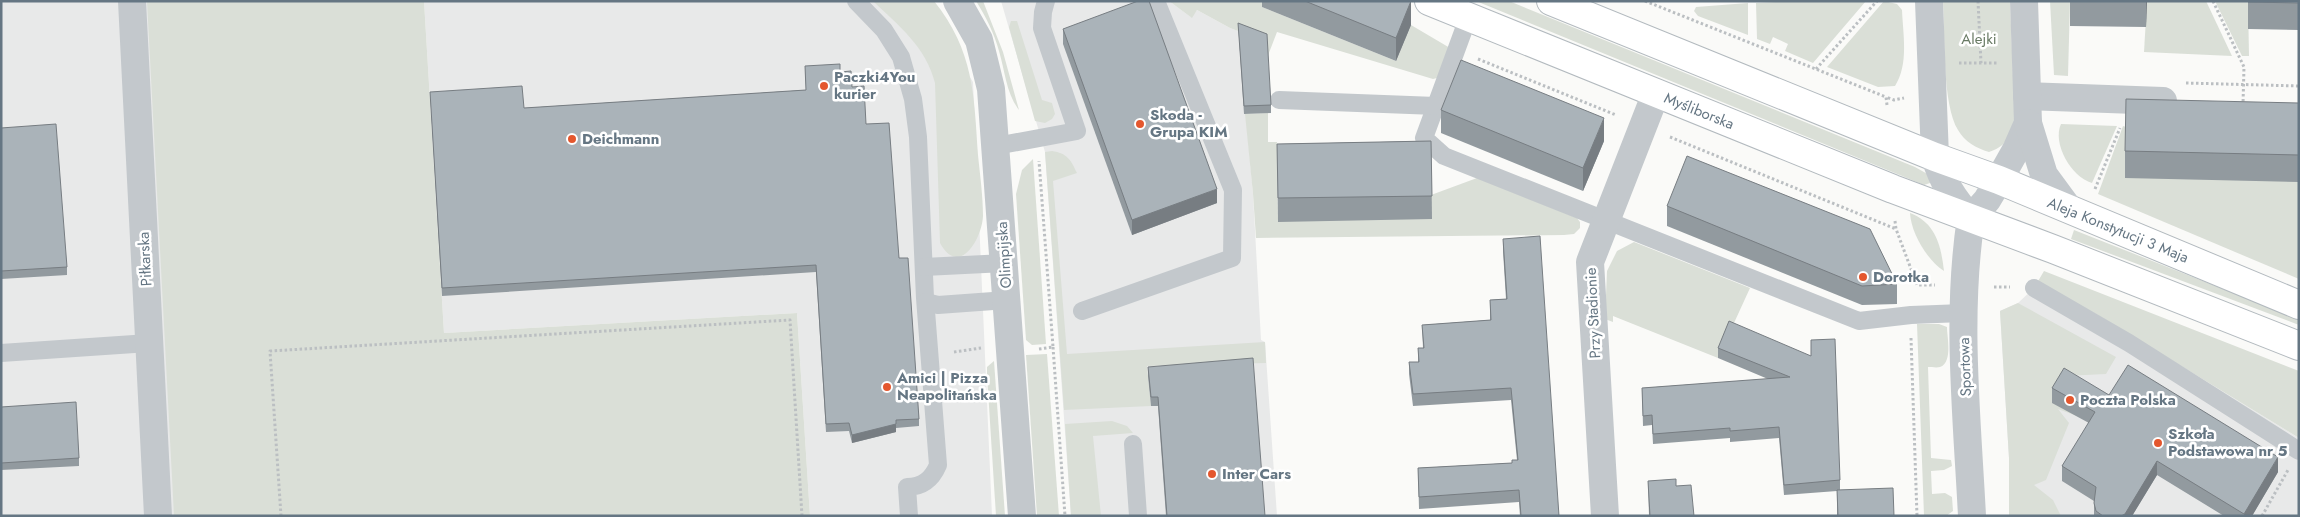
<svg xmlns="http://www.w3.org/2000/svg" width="2300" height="517" viewBox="0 0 2300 517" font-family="Jost,sans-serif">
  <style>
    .built { fill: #e8e9e9 }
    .green { fill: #dadfd7 }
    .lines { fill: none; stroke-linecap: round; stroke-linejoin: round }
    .secondary-casing { stroke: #b3babf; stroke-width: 30 }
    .path { stroke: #bbbfc2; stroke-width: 3; stroke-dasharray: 2.5 2.5; stroke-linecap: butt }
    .service { stroke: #c3c8cc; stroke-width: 18 }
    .minor { stroke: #c3c8cc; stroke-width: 28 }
    .tertiary { stroke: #c3c8cc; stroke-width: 28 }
    .secondary { stroke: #fff; stroke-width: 28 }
    .wall { fill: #929a9f }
    .shaded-wall { fill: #777d82 }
    .building { fill: #aab3b9; stroke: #777d82 }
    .poi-dot { fill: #e4572e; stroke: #fff; stroke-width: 2 }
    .labels { text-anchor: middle; stroke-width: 5; stroke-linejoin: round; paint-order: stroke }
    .park-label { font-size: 15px; fill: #687a64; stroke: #fff }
    .poi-label { font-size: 15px; font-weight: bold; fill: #657683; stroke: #fff; text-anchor: start }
    .street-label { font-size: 15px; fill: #657683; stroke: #fff }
  </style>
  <rect width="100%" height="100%" fill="#fafaf8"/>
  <g class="built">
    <path d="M1,1H162L196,516H1Z"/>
    <path d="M424,1H922L973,82L992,516H810L797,313L444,333Z"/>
    <path d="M1001,1H1169L1191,17L1197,10L1230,28L1252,36L1241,60L1253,194L1261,340L1265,342L1277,516H1071L1045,152Z"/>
    <path d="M2047,287L2096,314L2299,438V516H2009V458L2000,311L2018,303L2034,288Z"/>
  </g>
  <g class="green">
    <path d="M147,1H424L444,333L797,313L810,516H174Z"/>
    <path d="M873,1H934C974,51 974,95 978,155C980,175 983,196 983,216C982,239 959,278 940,243L935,83C926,47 899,26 873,1Z"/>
    <path d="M976,1H983L1003,52L1019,110C1006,93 1005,71 999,51C994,33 986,17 976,1Z"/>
    <path d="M1169,1H1264L1262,7L1396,61L1411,25L1450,48L1437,78L1433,79L1277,32L1267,58L1251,36L1230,28L1197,10L1192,18Z"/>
    <path d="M1476,1H1509L1915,167L1931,176L1930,183L1924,185Z"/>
    <path d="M1791,1H1866L1813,63L1785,51L1788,44L1773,37L1770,44L1757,39L1756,3Z"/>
    <path d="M1884,1L1897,4L1902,10C1903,35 1909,64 1895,86L1878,87L1827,67Z"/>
    <path d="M1943,1H2010L2015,126C2008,140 2004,147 1989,152C1976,148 1965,142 1958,130C1942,104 1945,34 1943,1Z"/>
    <path d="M2050,1H2070L2068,76L2054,75Z"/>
    <path d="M2147,1H2206L2232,56L2144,52Z"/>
    <path d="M2215,1H2248L2249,56H2242Z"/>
    <path d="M1748,3V35L1698,16L1694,11L1696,7Z"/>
    <path d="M1011,21H1017L1042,100L1052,103L1055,114L1052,119L1045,123L1035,121L1009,27Z"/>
    <path d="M1268,113V142H1277L1278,221L1431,195L1477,178L1577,218L1580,222V228L1574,234L1564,235L1256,238L1253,194L1245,114Z"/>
    <path d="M2061,124L2117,126L2092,183C2071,177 2052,143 2061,124Z"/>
    <path d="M2123,126L2299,182V279L2098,194Z"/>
    <path d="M1052,151C1067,153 1071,160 1077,173L1053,181L1067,354L1265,342L1266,363L1147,366L1151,406L1064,410L1045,152Z"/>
    <path d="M1033,159L1046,344L1032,345L1026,340L1016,194L1022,170Z"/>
    <path d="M1910,213C1936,223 1941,246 1944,271C1927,260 1911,233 1910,213Z"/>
    <path d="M2074,230L2299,319V325L2071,239Z"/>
    <path d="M1634,242L1750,288L1718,358L1613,316V322L1605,319L1607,271L1617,251Z"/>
    <path d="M2044,271L2299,371V438L2096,314L2047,288H2034Z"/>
    <path d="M2018,303L2116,357L2106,374L2064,376L2088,397L2077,416L2058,409L2069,423L2046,480L2034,485L2053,500L2061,516H2009V458L2000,311Z"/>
    <path d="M1917,324H1939L1947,327C1947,337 1953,362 1940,367C1937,368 1931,367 1928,367L1931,458L1951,460L1952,466L1944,470L1931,471L1932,494L1945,493L1952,497L1953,511L1946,516H1924Z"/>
    <path d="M1047,354L1059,516H1037L1026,355Z"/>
    <path d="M994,361L1005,516H996L987,375V367Z"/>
    <path d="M1112,421L1127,426L1133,433L1093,436L1101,516H1071L1065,424Z"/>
  </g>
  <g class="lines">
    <g class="secondary-casing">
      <g id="secondary">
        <path d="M1429,1L1893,189L2053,249L2299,346"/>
        <path d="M1551,1L1935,157L1999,180L2299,305"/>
      </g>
    </g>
    <g class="path">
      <path d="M1645,1L1886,97"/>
      <path d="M1978,1L1981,63"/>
      <path d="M2213,1L2244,67L2243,104"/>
      <path d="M1478,59L1616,115"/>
      <path d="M1959,63H1998"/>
      <path d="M1816,69L1877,1"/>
      <path d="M2186,83L2299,86"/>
      <path d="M1887,105L1886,97L1894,100L1904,98"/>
      <path d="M1670,137L1896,229"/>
      <path d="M2095,189L2120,128"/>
      <path d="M1895,221L1896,229L1917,285H1935"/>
      <path d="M1994,287H2010"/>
      <path d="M1911,338L1917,516"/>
      <path d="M1053,347L1065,516"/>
      <path d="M1039,349L1053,347L1039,161"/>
      <path d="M954,352L981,348"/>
      <path d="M281,516L270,351L790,320L802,516"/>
      <path d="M2262,516L2288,470"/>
    </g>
    <g class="service">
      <path d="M856,1L884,30L901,57L913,99L918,137L925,298L938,465C932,479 923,487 907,487L909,516"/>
      <path d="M1468,18L1424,138L1444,156L1859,321L1911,315L1963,313"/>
      <path d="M1279,100L1436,106"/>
      <path d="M996,146L1077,131L1042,28L1043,12L1046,1"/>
      <path d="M924,267L1005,263"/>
      <path d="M2034,288L2129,343L2299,451"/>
      <path d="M926,302L938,305L1007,300"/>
      <path d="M1082,311L1232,258L1233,190L1156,1"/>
      <path d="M1,353L149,343"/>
      <path d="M1133,444L1138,516"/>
    </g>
    <g class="minor">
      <path d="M132,1L158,516"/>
      <path d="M2027,96L2163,101"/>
      <path d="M1971,218C1956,316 1967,417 1972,516"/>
      <path d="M1605,516L1590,262L1656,93"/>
    </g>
    <g class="tertiary">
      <path d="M957,1L979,40L991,89L1022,516"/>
      <path d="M1929,1L1935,157C1943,182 1953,199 1971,218L1987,200L1999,180L2017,148L2028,123L2024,1"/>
      <path d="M2028,123L2044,175L2069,209"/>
    </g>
    <use href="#secondary" class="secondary"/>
  </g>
  <g class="wall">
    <path d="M1262,1H1411V25L1396,61L1262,7Z"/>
    <path d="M2070,1H2147L2146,27L2070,26Z"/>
    <path d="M2248,1H2299V30L2248,29Z"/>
    <path d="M1238,23L1271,105V113L1244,114Z"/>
    <path d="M1063,29L1217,203L1132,235L1063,44Z"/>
    <path d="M805,66L840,72L852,87L866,124L899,258L919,419V426L896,428V432L852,443L849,431L826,432L816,272L442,296L430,92L524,108L806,90Z"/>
    <path d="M2299,103V182L2125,178V151Z"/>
    <path d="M1441,110L1604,141L1583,191L1441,133Z"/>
    <path d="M1,128L67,267V275L1,279Z"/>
    <path d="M1431,141L1432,219L1278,222L1277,144Z"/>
    <path d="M1667,206L1897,284V304L1862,305L1667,226Z"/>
    <path d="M1503,239L1559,516H1520L1519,502L1419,509L1418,468L1512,463L1517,460L1511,400L1413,406L1409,374V362H1418V348H1423L1422,325L1490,320V300L1506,299L1503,251Z"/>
    <path d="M1718,348L1811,356L1840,480V490L1894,516H1837V491L1784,495L1779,438L1730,442V438L1653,444L1652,425L1643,426L1642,388L1768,379L1718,358Z"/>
    <path d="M1148,367L1265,516H1166L1158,406H1151L1148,376Z"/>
    <path d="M2052,388L2109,395L2278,472L2252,516H2224L2157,475L2132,516H2094V501L2062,481V466L2089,423L2052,403Z"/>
    <path d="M1,407L79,458V466L1,470Z"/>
    <path d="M1648,481L1676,486L1694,516H1649Z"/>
  </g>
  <g class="shaded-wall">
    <path d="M1411,1V25L1396,61V38Z"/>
    <path d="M2146,1H2147L2146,27Z"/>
    <path d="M1604,118V141L1583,191V168Z"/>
    <path d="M1217,189V203L1132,235V220Z"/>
    <path d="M896,424V432L852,443V435Z"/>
    <path d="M2278,457V472L2252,516H2244V514Z"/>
    <path d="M2157,461V475L2132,516H2121Z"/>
  </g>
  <g class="building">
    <path d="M1138,1H1149L1217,189L1132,220L1063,29Z"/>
    <path d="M1305,1H1411L1396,38Z"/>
    <path d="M2248,1H2299V3L2248,2Z"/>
    <path d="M1238,23L1267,34L1271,105L1244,106Z"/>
    <path d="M1461,60L1604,118L1583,168L1441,110Z"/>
    <path d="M840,64V72L851,71L852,87L864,86L866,124L889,123L899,258H908L919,419L896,420V424L852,435L849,423L826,424L816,265L442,288L430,92L522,86L524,108L806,90L805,66Z"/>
    <path d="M2126,99L2299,103V155L2125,151Z"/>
    <path d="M56,124L67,267L1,271V128Z"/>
    <path d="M1431,141L1432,196L1278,198L1277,144Z"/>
    <path d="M1687,156L1870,229L1897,284L1862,286L1667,206Z"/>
    <path d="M1540,236L1559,516H1521L1519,490L1419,497L1418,468L1512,463V460H1518L1511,388L1413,394L1409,362H1419L1418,348H1424L1422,325L1491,320L1490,300L1507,299L1503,239Z"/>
    <path d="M1729,321L1811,356V340L1835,339L1840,480L1784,485L1779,427L1730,431V428L1653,434L1652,415L1643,416L1642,388L1790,377L1718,348Z"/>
    <path d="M1253,358L1265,516H1167L1158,397H1151L1148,367Z"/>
    <path d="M2128,365L2278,457L2244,514L2157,461L2125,514L2121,516H2103L2096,511L2094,503L2096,487L2062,466L2095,412L2052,388L2064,368L2109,395Z"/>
    <path d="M76,402L79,458L1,463V407Z"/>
    <path d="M1676,479V486L1691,485L1694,516H1650L1648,481Z"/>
    <path d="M1893,488L1894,516H1838L1837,490Z"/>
  </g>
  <g class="poi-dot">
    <circle cx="824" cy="86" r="5"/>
    <circle cx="1140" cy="124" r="5"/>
    <circle cx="572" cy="139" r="5"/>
    <circle cx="1863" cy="277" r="5"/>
    <circle cx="887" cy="387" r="5"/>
    <circle cx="2070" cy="400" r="5"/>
    <circle cx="2158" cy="443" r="5"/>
    <circle cx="1212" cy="474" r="5"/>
  </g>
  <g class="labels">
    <g class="park-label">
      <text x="1979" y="44">Alejki</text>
    </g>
    <g class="poi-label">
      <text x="834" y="82">Paczki4You<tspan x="834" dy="17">kurier</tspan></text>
      <text x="1150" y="120">Skoda -<tspan x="1150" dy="17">Grupa KIM</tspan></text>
      <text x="582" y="144">Deichmann</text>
      <text x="1873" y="282">Dorotka</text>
      <text x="897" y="383">Amici | Pizza<tspan x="897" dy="17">Neapolitańska</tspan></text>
      <text x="2080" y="405">Poczta Polska</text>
      <text x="2168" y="439">Szkoła<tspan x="2168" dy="17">Podstawowa nr 5</tspan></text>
      <text x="1222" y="479">Inter Cars</text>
    </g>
    <g class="street-label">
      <text transform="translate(1699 111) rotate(22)" y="5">Myśliborska</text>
      <text transform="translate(2118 230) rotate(22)" y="5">Aleja Konstytucji 3 Maja</text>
      <text transform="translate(1004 255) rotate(-94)" y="5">Olimpijska</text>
      <text transform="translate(145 259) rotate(-93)" y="5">Piłkarska</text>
      <text transform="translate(1593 313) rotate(-93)" y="5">Przy Stadionie</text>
      <text transform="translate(1965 367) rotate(-92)" y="5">Sportowa</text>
    </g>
  </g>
  <rect width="2300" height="517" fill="none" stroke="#657683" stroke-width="5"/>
</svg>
